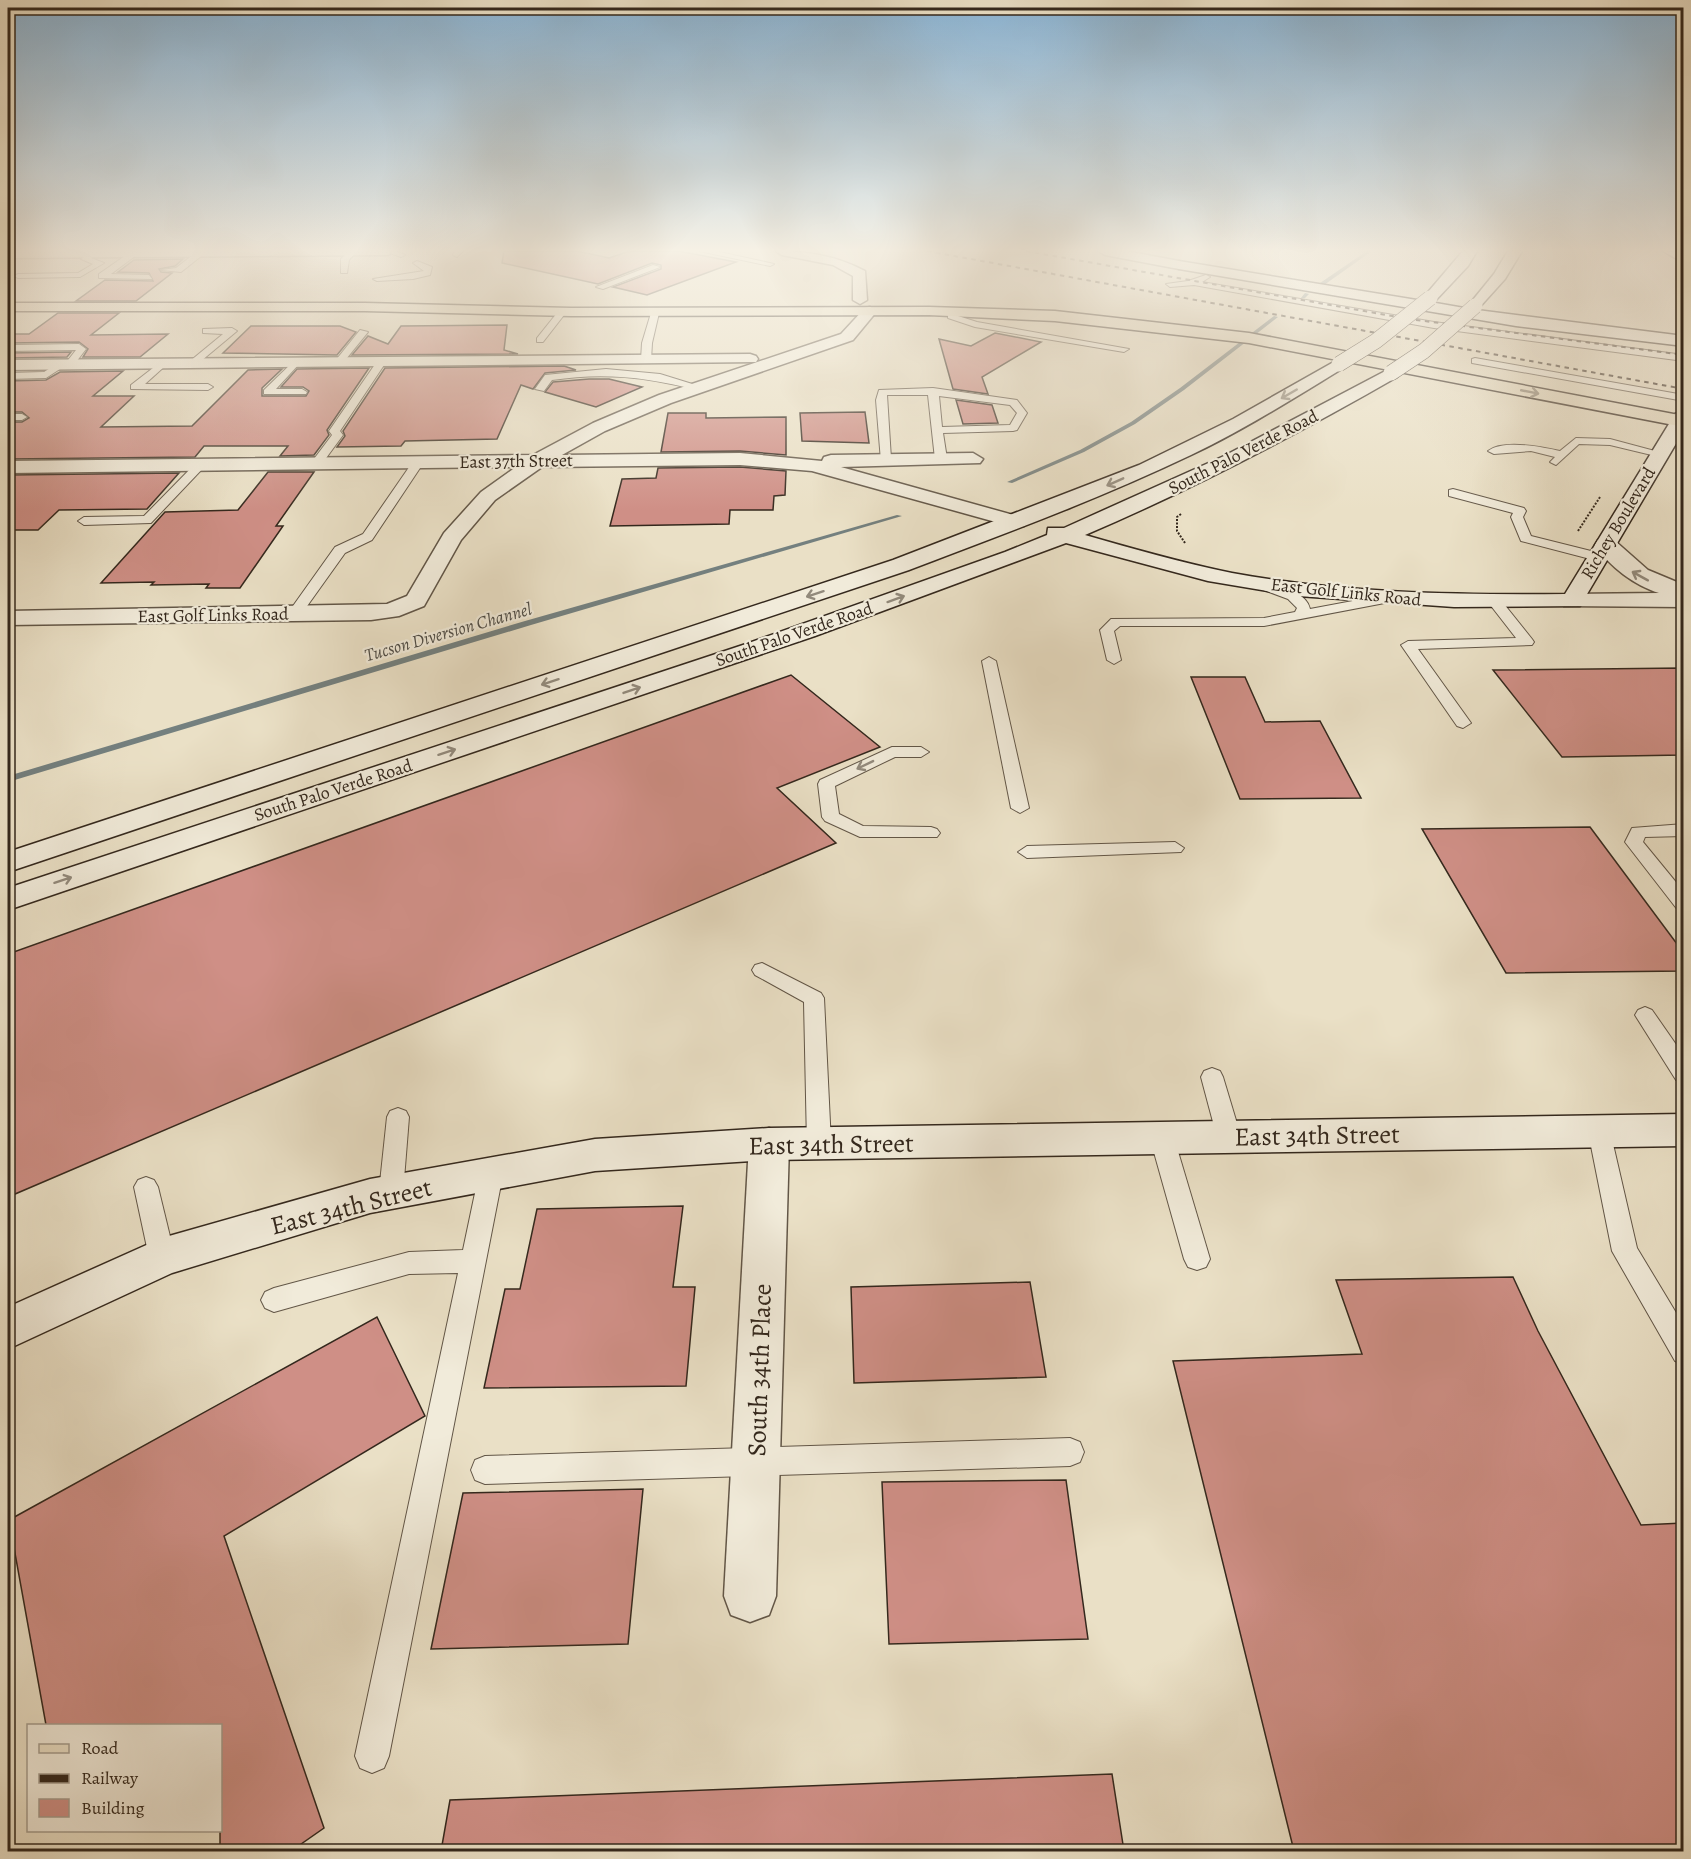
<svg xmlns="http://www.w3.org/2000/svg" width="1691" height="1859" viewBox="0 0 1691 1859" font-family="Alegreya,serif">
  <style>
    .lines { fill: none; stroke-linecap: round; stroke-linejoin: round }
    .stream { fill: #74807f; fill-rule: evenodd }
    .building { fill: #cf8f86; stroke: #34281d; stroke-width: 1.5 }
    .lane-casing { stroke: #625647; stroke-width: 2 }
    .street-casing { stroke: #625647; stroke-width: 3 }
    .secondary-casing { stroke: #34281d; stroke-width: 3 }
    .primary-casing { stroke: #34281d; stroke-width: 3 }
    .path { stroke: #34281d; stroke-width: 2; stroke-dasharray: 2 1.5; stroke-linecap: butt }
    .lane { fill: #f1ebda; fill-rule: evenodd }
    .street { fill: #f1ebda; fill-rule: evenodd }
    .secondary { fill: #f1ebda; fill-rule: evenodd }
    .primary { fill: #eae0c6; fill-rule: evenodd }
    .rail { stroke: #34281d; stroke-width: 2; stroke-dasharray: 4.5 4.5; stroke-linecap: butt }
    .secondary-bridge-casing { stroke: #34281d; stroke-width: 16; stroke-linecap: butt }
    .secondary-bridge { stroke: #f1ebda; stroke-width: 15 }
    .oneway { stroke: #8f8472 }
    .oneway2 { stroke: #928a7c }
    .labels { text-anchor: middle; stroke-width: 4.5; stroke-linejoin: round; paint-order: stroke }
    .far-street-label { font-size: 18px; fill: #34281d; stroke: #f1ebda }
    .far-water-label { font-size: 18px; font-style: italic; fill: #4e4c46; stroke: #f1ebda }
    .near-street-label { font-size: 26px; fill: #34281d; stroke: #f1ebda }
  </style>
  <rect width="100%" height="100%" fill="#eae0c6"/>
  <filter id="stains"><feTurbulence type="fractalNoise" baseFrequency=".00333" numOctaves="4"/><feColorMatrix values="0 0 0 0 .2 0 0 0 0 .09 0 0 0 0 .02 0 0 0 .5 -.17"/></filter>
  <radialGradient id="worn" r=".72"><stop offset=".6" stop-color="#630" stop-opacity="0"/><stop offset="1" stop-color="#630" stop-opacity=".3"/></radialGradient>
  <g class="lines">
    <g class="stream">
      <path d="M1367,251H1372L1324,285H1320V283Z"/>
      <path d="M1305,293L1309,294L1305,298H1301Z"/>
      <path d="M1274,316L1278,317L1184,390L1135,424L1084,452L1012,483L1007,482L1080,450L1131,422L1180,388Z"/>
      <path d="M897,515L902,516L531,625L8,782V776L525,621Z"/>
    </g>
  </g>
  <g class="building">
    <path d="M504,251H577L609,258L630,251H678L736,262L647,295L613,287L661,269V265L652,263L598,284L502,263Z"/>
    <path d="M183,259L175,266L159,269L161,272L172,273L136,301H76L105,280L153,281L149,273L118,272L134,260Z"/>
    <path d="M58,313H119L91,335L168,334L140,357H83L88,349L79,342L8,343V334H29Z"/>
    <path d="M507,325L504,350L518,354L352,355L368,336L388,344L401,326Z"/>
    <path d="M251,326H340L356,332L337,355L223,353Z"/>
    <path d="M995,333L1041,342L982,377L988,394L953,389L939,339L971,346Z"/>
    <path d="M71,352L67,357L8,358V353Z"/>
    <path d="M564,366L576,370L545,373L533,389L521,385L497,439L405,441L401,446L337,447L345,436L343,431L385,368Z"/>
    <path d="M369,368L327,430L329,435L314,455L280,456L288,446H204L195,457L8,459V422H22L29,418L22,412H8V381L46,380L60,372L123,371L93,396H134L101,427L192,426L248,370L282,369L262,388V396H306L309,391L303,387H281L297,369Z"/>
    <path d="M589,379H609L642,387L596,407L545,392L553,382Z"/>
    <path d="M956,400L992,405L998,423L963,424Z"/>
    <path d="M865,412L869,443L802,441L800,413Z"/>
    <path d="M668,413H706V418L786,417V455L740,451L661,452Z"/>
    <path d="M740,467L786,471L785,495L774,496L773,510H730L729,524L610,526L622,479L656,478L658,468Z"/>
    <path d="M268,472H314L276,526H283L240,588H206L209,584L151,585L154,582L101,583L165,512L238,510Z"/>
    <path d="M179,473L147,509L59,510L38,530H8V475Z"/>
    <path d="M1683,668V755L1562,757L1493,670Z"/>
    <path d="M791,675L880,747L777,788L836,843L8,1197V954Z"/>
    <path d="M1191,677H1245L1265,722L1320,721L1361,798L1240,799Z"/>
    <path d="M1590,827L1683,952V971L1506,973L1422,829Z"/>
    <path d="M683,1206L673,1287H695L686,1386L484,1388L505,1289H520L537,1209Z"/>
    <path d="M1513,1277L1538,1331L1641,1525L1683,1523V1851H1294L1173,1361L1362,1354L1336,1280Z"/>
    <path d="M1030,1282L1046,1377L854,1383L851,1287Z"/>
    <path d="M377,1317L425,1416L224,1536L324,1828L291,1851H220V1725H46L9,1520Z"/>
    <path d="M1066,1480L1088,1639L889,1644L882,1482Z"/>
    <path d="M643,1489L628,1644L431,1649L463,1493Z"/>
    <path d="M1112,1774L1124,1851H441L450,1800Z"/>
  </g>
  <g class="lines">
    <g class="lane-casing">
      <g id="lane">
        <path d="M92,251L97,253L91,258L104,263L80,277L18,278L14,276L18,274L78,273L93,264L81,259Z"/>
        <path d="M132,251L139,253L111,274L149,275L152,279L99,278V274Z"/>
        <path d="M198,251L205,253L181,272L161,270L176,268Z"/>
        <path d="M349,251H357L349,260L347,273H341V259Z"/>
        <path d="M384,251H396L405,255L401,257Z"/>
        <path d="M455,251H463L457,257L453,255Z"/>
        <path d="M699,251H715L774,264L770,266Z"/>
        <path d="M417,261L432,267L430,275L413,279L377,281L373,279L424,271L413,263Z"/>
        <path d="M653,265L660,267L603,289L596,287Z"/>
        <path d="M1206,275L1210,277L1202,282L1434,322L1684,355V361L1434,328L1194,285L1170,287L1166,284L1188,281Z"/>
        <path d="M948,309H954L955,315L977,322L1129,349L1124,352L975,327L948,318Z"/>
        <path d="M655,310L659,313L652,343L651,360L646,363L641,360L642,343L651,313Z"/>
        <path d="M557,313L564,315L543,342H537V338Z"/>
        <path d="M203,329L232,328L237,331L195,366H189V362L223,334L203,333Z"/>
        <path d="M360,330L368,332L342,364H336V360Z"/>
        <path d="M79,344L86,349L73,366L66,365L46,378L8,379V373L44,372L58,363L65,364L76,350L8,351V345Z"/>
        <path d="M1475,358L1684,395V401L1472,363V359Z"/>
        <path d="M295,360L300,363L276,389H302L307,392L306,394H264V390Z"/>
        <path d="M378,360L386,362L340,431L343,435L321,465H313L311,463L332,435L329,431Z"/>
        <path d="M162,361L167,364L165,366L145,384H208L213,387L208,390L131,389V385Z"/>
        <path d="M606,369L660,374L702,387L697,390C647,377 603,372 552,380L544,391L535,389L545,375Z"/>
        <path d="M933,388L1017,400L1027,413L1017,430L1013,431L943,433L947,459L941,462L935,459L928,395H887L891,459L881,461L876,400L879,390ZM939,396L1010,405L1017,413L1010,425L942,427Z"/>
        <path d="M8,414H22L27,417L22,420H8Z"/>
        <path d="M1576,438L1610,439L1666,454L1660,457L1610,445L1579,444L1556,465L1550,462L1555,457L1531,451L1494,454L1488,451C1503,439 1542,447 1560,451Z"/>
        <path d="M414,460L424,462L372,540L345,553L300,616H290L288,613L335,547L363,534Z"/>
        <path d="M196,463L206,465L151,523L84,525L78,521L84,517L144,516Z"/>
        <path d="M1453,489L1524,508L1526,511L1523,517L1531,536L1603,554L1605,557L1598,561L1521,541L1511,517L1513,513L1449,496V490Z"/>
        <path d="M1266,582C1281,586 1307,593 1310,609L1390,594L1397,598L1390,602L1264,626H1120L1114,631L1121,660L1114,664L1107,660L1100,630L1111,619L1264,618L1295,612L1297,608L1288,599L1261,589L1259,586Z"/>
        <path d="M1495,598L1500,599L1532,639L1534,642L1532,645L1418,649L1471,723L1463,728L1457,726L1401,645L1408,641L1516,638L1488,602Z"/>
        <path d="M989,657L996,661L1029,808L1020,813L1011,808L982,661Z"/>
        <path d="M892,747H921L929,752L921,757H895L835,786L839,814L863,826L931,827L937,829L940,833L937,837H860L825,821L822,817L818,784L820,780Z"/>
        <path d="M1684,824V836L1645,837L1643,842L1684,892V911L1677,909L1625,842L1632,828Z"/>
        <path d="M1175,842L1184,848L1181,852L1027,858L1018,852L1027,846Z"/>
        <path d="M762,963L821,993L824,998L831,1144L827,1151L819,1153L811,1151L807,1144L804,1002L755,975L752,970L755,965Z"/>
        <path d="M1645,1007L1652,1010L1684,1056V1082L1676,1080L1635,1015L1638,1010Z"/>
        <path d="M1212,1068L1220,1071L1223,1077L1241,1137L1237,1144L1229,1146L1221,1144L1217,1137L1201,1077L1204,1071Z"/>
        <path d="M398,1108L406,1111L409,1117L403,1192L399,1199L391,1202L383,1199L379,1192L387,1117L390,1111Z"/>
        <path d="M1599,1122L1607,1124L1610,1131L1637,1248L1684,1326V1364L1675,1361L1612,1251L1588,1131L1591,1124Z"/>
        <path d="M1162,1129L1170,1131L1174,1138L1210,1259L1206,1267L1197,1270L1188,1267L1184,1259L1150,1138L1154,1131Z"/>
        <path d="M491,1164L499,1167L503,1174L389,1756L384,1768L372,1773L360,1768L355,1756L458,1273L409,1274L274,1312L265,1308L261,1300L265,1292L274,1288L409,1252L463,1250L479,1174L483,1167Z"/>
        <path d="M146,1177L154,1180L158,1187L175,1257L171,1265L162,1268L153,1265L149,1257L134,1187L138,1180Z"/>
        <path d="M1070,1438L1080,1442L1084,1452L1080,1462L1070,1466L485,1484L475,1480L471,1470L475,1460L485,1456Z"/>
      </g>
    </g>
    <g class="street-casing">
      <g id="street">
        <path d="M8,251H395L388,255L9,258Z"/>
        <path d="M775,251C808,251 836,256 865,271L867,300L860,304L853,300V276L833,265L782,255Z"/>
        <path d="M1098,251H1126L1179,261L1186,265L1179,269L1105,255Z"/>
        <path d="M870,307L877,311L853,340L671,403L605,431L562,455L740,453L822,461L824,457L831,455L973,453L983,459L980,463L841,467L1024,518L1028,522L1024,526H1010L812,471L740,465L542,467L495,500L461,540L424,606L399,616L371,620L8,625V611L387,604L407,596L444,533L481,492L516,467L8,473V461L533,455L593,423L659,395L841,334L865,308Z"/>
        <path d="M750,354L756,356L758,359L756,362L8,370V360Z"/>
        <path d="M1606,538L1614,540L1648,570L1684,585V607L1564,606L1560,601L1564,596L1572,594L1659,593C1634,585 1610,567 1595,545L1598,540Z"/>
        <path d="M769,1128L783,1133L789,1144L776,1596L769,1615L750,1622L731,1615L724,1596L749,1144L755,1133Z"/>
      </g>
    </g>
    <g class="secondary-casing">
      <g id="secondary">
        <path d="M1463,251H1477L1468,266L1435,301L1430,302L1470,309L1468,306L1494,274L1508,251H1522L1505,279L1477,310L1684,336V346L1516,326L1179,269L1172,265L1179,261L1429,302L1423,298Z"/>
        <path d="M1663,251L1684,253V263Z"/>
        <path d="M1339,359L1345,361L1347,364L1345,367C1294,398 1244,430 1191,455C1099,499 1004,534 909,570L8,872V852L893,560L1139,465L1233,419Z"/>
        <path d="M1391,368L1397,369L1399,373L1397,377C1296,435 1193,489 1085,535C1134,549 1182,563 1232,573C1341,593 1454,595 1565,594L1675,414L1684,409V430L1580,606L1454,607L1298,596L1208,581L1066,543L815,636L8,910V888L746,644L1005,552L1047,535L1048,528H1064L1224,456Z"/>
        <path d="M1684,1114V1146L769,1160L595,1171L370,1213L172,1273L8,1349V1307L162,1238L370,1179L595,1139L769,1128Z"/>
      </g>
    </g>
    <g class="primary-casing">
      <g id="primary">
        <path d="M8,251H22L8,259Z"/>
        <path d="M8,303H365L571,308L929,307L1055,311L1249,333L1684,416V427L1249,343L1055,321L929,315L571,316L365,311H8Z"/>
      </g>
    </g>
    <g class="path">
      <path d="M1181,514L1177,517V531L1185,543"/>
      <path d="M1578,531L1600,497"/>
    </g>
    <use href="#lane" class="lane"/>
    <use href="#street" class="street"/>
    <use href="#secondary" class="secondary"/>
    <use href="#primary" class="primary"/>
    <g class="rail">
      <path d="M927,251L1684,389"/>
      <path d="M1026,251L1409,319L1684,355"/>
    </g>
    <g class="secondary-bridge-casing">
      <g id="secondary-bridge">
        <path d="M1339,364L1376,341L1430,298"/>
        <path d="M1391,373L1424,351L1475,306"/>
      </g>
    </g>
    <use href="#secondary-bridge" class="secondary-bridge"/>
  </g>
  <defs><path id="oneway-shaft" d="M-6 0H5M1.5-3L5.5 0L1.5 3" fill="none" stroke-width="1.6" stroke-linecap="round" stroke-linejoin="round" transform="scale(1.5)"/></defs>
  <use class="oneway" href="#oneway-shaft" transform="translate(1530 392) rotate(11)"/>
  <g class="oneway2">
    <use href="#oneway-shaft" transform="translate(1289 394) rotate(150)"/>
    <use href="#oneway-shaft" transform="translate(1115 482) rotate(156)"/>
    <use href="#oneway-shaft" transform="translate(1640 576) rotate(-151)"/>
    <use href="#oneway-shaft" transform="translate(815 594) rotate(162)"/>
    <use href="#oneway-shaft" transform="translate(896 599) rotate(-20)"/>
    <use href="#oneway-shaft" transform="translate(550 682) rotate(162)"/>
    <use href="#oneway-shaft" transform="translate(632 690) rotate(-19)"/>
    <use href="#oneway-shaft" transform="translate(447 752) rotate(-18)"/>
    <use href="#oneway-shaft" transform="translate(865 765) rotate(154)"/>
    <use href="#oneway-shaft" transform="translate(63 880) rotate(-18)"/>
  </g>
  <linearGradient id="sky" x2="0" y2="1"><stop stop-color="#8ab6d8"/><stop offset="0.49" stop-color="#f6f1e5"/><stop offset="1" stop-color="#f6f1e5" stop-opacity="0"/></linearGradient>
  <rect width="1691" height="511" fill="url(#sky)"/>
  <g class="labels">
    <g class="far-street-label">
      <text transform="translate(1243 452) rotate(-27)" y="6">South Palo Verde Road</text>
      <text transform="translate(516 461) rotate(-1)" y="6">East 37th Street</text>
      <text transform="translate(1618 523) rotate(-59)" y="6">Richey Boulevard</text>
      <text transform="translate(1346 592) rotate(6)" y="6">East Golf Links Road</text>
      <text transform="translate(213 615) rotate(-1)" y="6">East Golf Links Road</text>
      <text transform="translate(794 634) rotate(-19)" y="6">South Palo Verde Road</text>
      <text transform="translate(333 790) rotate(-18)" y="6">South Palo Verde Road</text>
    </g>
    <g class="far-water-label">
      <text transform="translate(448 632) rotate(-16)" y="6">Tucson Diversion Channel</text>
    </g>
    <g class="near-street-label">
      <text transform="translate(1317 1135) rotate(-1)" y="9">East 34th Street</text>
      <text transform="translate(831 1144) rotate(-1)" y="9">East 34th Street</text>
      <text transform="translate(351 1206) rotate(-14)" y="9">East 34th Street</text>
      <text transform="translate(759 1370) rotate(-88)" y="9">South 34th Place</text>
    </g>
  </g>
  <rect width="1691" height="1859" fill="none" stroke="#eae0c6" stroke-width="30"/>
  <rect x="9" y="9" width="1673" height="1841" fill="none" stroke="#34281d" stroke-width="3"/>
  <rect x="15" y="15" width="1661" height="1829" fill="none" stroke="#34281d" stroke-width="1.5"/>
  <rect x="27" y="1724" width="195" height="108" fill="#f1ebda" stroke="#a59d8e" stroke-width="1.5"/>
  <rect x="39" y="1744" width="30" height="9" fill="#eae0c6" stroke="#a59d8e" stroke-width="1.5"/>
  <text x="81" y="1754" font-size="18" fill="#34281d">Road</text>
  <rect x="39" y="1774" width="30" height="9" fill="#34281d" stroke="#a59d8e" stroke-width="1.5"/>
  <text x="81" y="1784" font-size="18" fill="#34281d">Railway</text>
  <rect x="39" y="1799" width="30" height="18" fill="#cf8f86" stroke="#a59d8e" stroke-width="1.5"/>
  <text x="81" y="1814" font-size="18" fill="#34281d">Building</text>
  <rect width="100%" height="100%" filter="url(#stains)"/>
  <rect width="100%" height="100%" fill="url(#worn)"/>
</svg>
